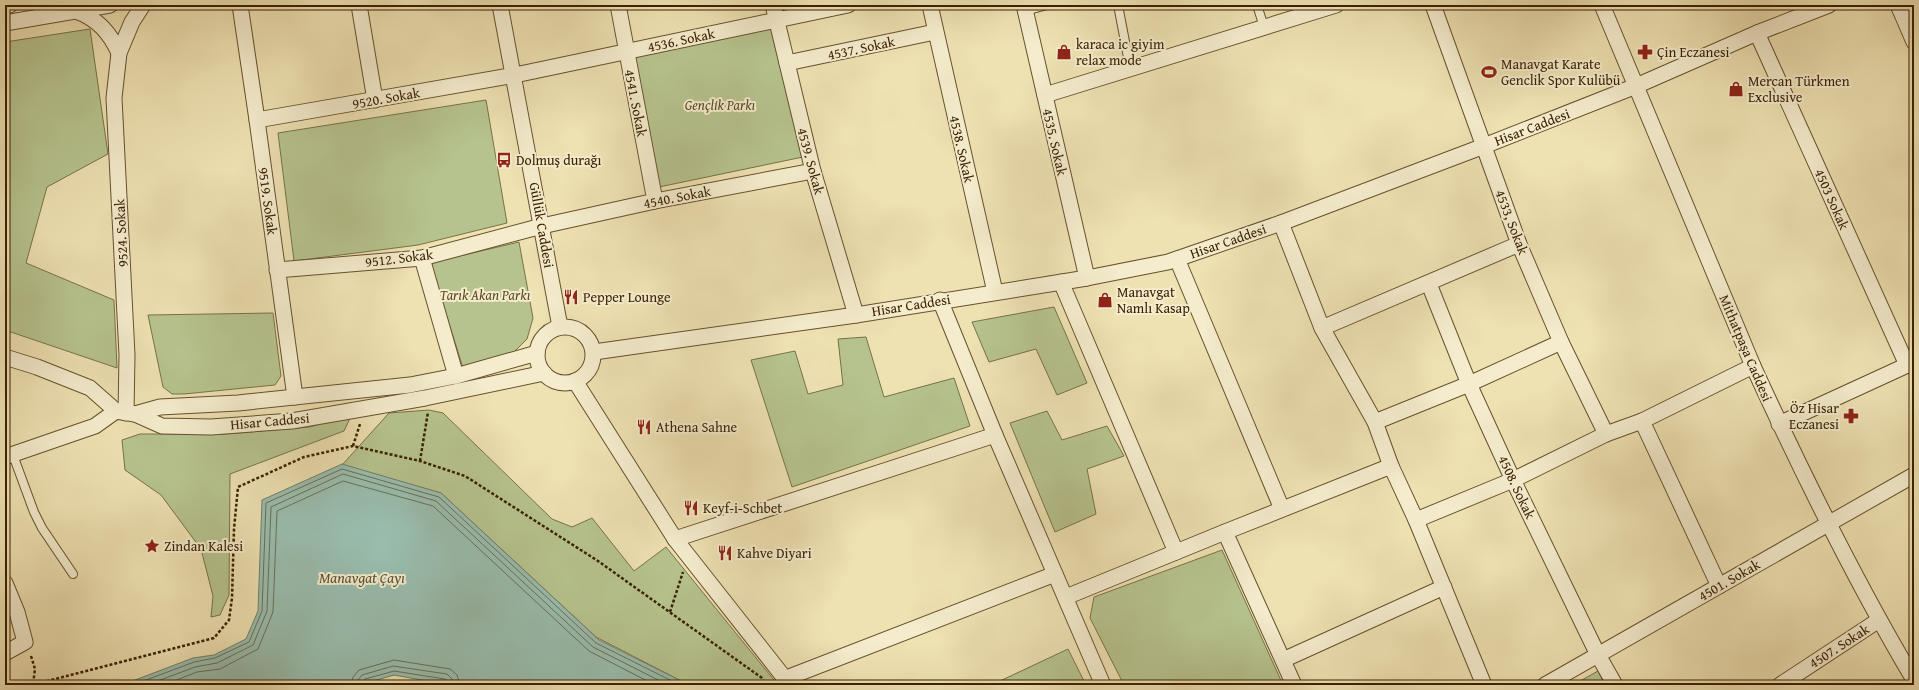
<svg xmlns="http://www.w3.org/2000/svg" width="1919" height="690" viewBox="0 0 1919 690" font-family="'Gentium Book Plus',serif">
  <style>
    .green { fill: #b6c38e; stroke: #787247 }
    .water { fill: #99bdae; stroke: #737f68 }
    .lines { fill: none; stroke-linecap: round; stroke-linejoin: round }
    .shore { stroke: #6a6f57; stroke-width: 1 }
    .lane-casing { stroke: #67512c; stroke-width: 10 }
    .street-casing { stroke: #67512c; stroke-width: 17 }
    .path { stroke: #3a2100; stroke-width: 2.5; stroke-dasharray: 3 2; stroke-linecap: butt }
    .lane { stroke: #f4eccd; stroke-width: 8 }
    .street { stroke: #f4eccd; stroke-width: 15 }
    .labels { text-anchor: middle; stroke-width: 4; stroke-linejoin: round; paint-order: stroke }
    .street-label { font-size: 14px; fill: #3a2100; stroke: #f4eccd }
    .poi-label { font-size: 14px; fill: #3a2100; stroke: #f4eccd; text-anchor: start }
    .park-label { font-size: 14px; font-style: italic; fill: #594a24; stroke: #f4eccd }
    .water-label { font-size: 15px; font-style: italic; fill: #565034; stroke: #f4eccd }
  </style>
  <rect width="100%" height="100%" fill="#eee1b2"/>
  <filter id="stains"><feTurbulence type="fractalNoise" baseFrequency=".005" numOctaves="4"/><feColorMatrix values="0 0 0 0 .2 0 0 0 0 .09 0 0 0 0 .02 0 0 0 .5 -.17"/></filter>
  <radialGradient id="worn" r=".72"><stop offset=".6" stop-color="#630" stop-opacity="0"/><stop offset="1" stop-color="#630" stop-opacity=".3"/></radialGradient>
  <g class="green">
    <path d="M775,25L803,157L659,187L632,55Z"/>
    <path d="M90,29L108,154L47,187L26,263L114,300L117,368L5,330V42Z"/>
    <path d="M486,100L507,223L418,245L294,261L278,133Z"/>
    <path d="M519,242L533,318L527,339L511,355L463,368L430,263Z"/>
    <path d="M1054,307L1087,383L1057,395L1036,349L989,362L972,322Z"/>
    <path d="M273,313L281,376L275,385L184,394H172L163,387L148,315Z"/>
    <path d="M866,337L884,397L954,378L970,426L792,487L751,360L795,351L808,394L843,385L838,339Z"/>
    <path d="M429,410L443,413L552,519L572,527L592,518L634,571L666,547L778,685H689L596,637L441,493L342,465L389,413Z"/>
    <path d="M1047,411L1062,440L1107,426L1124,456L1087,469L1096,514L1055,532L1010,423Z"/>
    <path d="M352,414L344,431L230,474L229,595L220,615L211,617L213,596L201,549L161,495L125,470L122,440L140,434H225L310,427Z"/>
    <path d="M1222,550L1283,685H1124L1090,618L1094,597Z"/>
    <path d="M1068,649L1086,685H1002L1000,681Z"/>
    <path d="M1598,671L1605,685H1573Z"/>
  </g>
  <path class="water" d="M342,464L441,493L599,640L689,685H449L394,675L360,685H122L193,658L214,655L246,639L258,611L262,500Z"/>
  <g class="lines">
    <g class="shore">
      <path d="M133,685L194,662L215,658L249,642L262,611L266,503L342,469L439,497L596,643L680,685"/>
      <path d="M147,685L195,667L217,663L253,645L267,611L271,507L343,474L436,501L593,647L668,685"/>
      <path d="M164,685L197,672L220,669L258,649L273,612L277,511L343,481L433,506L589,651L655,685"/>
      <path d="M351,685L353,677L359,670L394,660L450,669L457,675L460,685"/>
      <path d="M357,685L358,680L362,675L393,666L447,674L452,679L454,685"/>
      <path d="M362,685L365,679L394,671L445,679L448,681L449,685"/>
    </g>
    <g class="lane-casing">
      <g id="lane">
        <path d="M1118,5L1130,68"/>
        <path d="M1257,5L1264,27"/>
        <path d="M1025,11L1047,5"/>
        <path d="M13,455L34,512L42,528L73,574"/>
      </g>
    </g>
    <g class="street-casing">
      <g id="street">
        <path d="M240,5L257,120L295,397"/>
        <path d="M359,5L375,100"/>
        <path d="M500,5L560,327"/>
        <path d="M618,5L655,201"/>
        <path d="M773,5L813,171L856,315"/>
        <path d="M930,5L995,292"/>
        <path d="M1024,5L1087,278"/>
        <path d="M1433,5L1519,244L1561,342L1606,434"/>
        <path d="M1602,5L1753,366C1802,473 1854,579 1914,680"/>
        <path d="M1898,5L1914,42"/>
        <path d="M5,6L10,5"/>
        <path d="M76,11C98,19 110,33 119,53"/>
        <path d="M5,23L110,5"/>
        <path d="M1757,33L1907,365"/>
        <path d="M787,63L935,32"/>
        <path d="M1045,95L1336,5"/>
        <path d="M257,120L515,75L848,5"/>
        <path d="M1281,223L1322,328L1375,422L1391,466L1416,520L1484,685"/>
        <path d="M422,258L456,376"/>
        <path d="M1177,259L1282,509"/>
        <path d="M277,270L422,258L542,226L655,201L813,171"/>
        <path d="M1061,282L1176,552"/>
        <path d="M1429,284L1469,384L1513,480L1598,655L1615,685"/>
        <path d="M940,300L995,435L1103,685"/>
        <circle cx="565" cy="355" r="28"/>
        <path d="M1322,328L1519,244"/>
        <path d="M594,352L856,315L1087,278L1168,262L1281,223L1484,146L1636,86L1757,33L1829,5"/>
        <path d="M5,357L37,367L90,388L116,411"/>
        <path d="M575,381L675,539L790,685"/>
        <path d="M126,413L127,355L114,98L119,53L132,22L143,5"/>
        <path d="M135,414L160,407L238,403L410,385L456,376L537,353"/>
        <path d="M1642,421L1719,586"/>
        <path d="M1375,422L1469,384L1561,342"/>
        <path d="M1779,424L1914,362"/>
        <path d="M5,457L95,426L116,411L135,414L162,426L211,427L292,421L425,398L544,373"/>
        <path d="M1416,520L1513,480L1606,434L1642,421L1753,366"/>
        <path d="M1225,532L1294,685"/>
        <path d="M675,539L995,435"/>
        <path d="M5,583L17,612L25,642L5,653"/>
        <path d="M1066,597L1225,532L1391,466"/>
        <path d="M1283,660L1444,587"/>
        <path d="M784,679L1055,574"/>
        <path d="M1545,685L1914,475"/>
        <path d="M1780,685L1879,620"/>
      </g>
    </g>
    <g class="path">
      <path d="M353,446L360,424"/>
      <path d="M420,461L428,412"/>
      <path d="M670,612L683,572"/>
      <path d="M31,656L35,669L33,684"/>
      <path d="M32,685L214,638L229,620L232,598L234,529L238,487L304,457L353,446L420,461L465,476L598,561L762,678L766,685"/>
    </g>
    <use href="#lane" class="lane"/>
    <use href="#street" class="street"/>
  </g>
  <defs>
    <g id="shop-bare" transform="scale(1.2)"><path d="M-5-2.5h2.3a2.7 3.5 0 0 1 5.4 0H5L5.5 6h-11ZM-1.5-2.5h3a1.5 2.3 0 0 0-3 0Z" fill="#8f2418" stroke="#f4eccd" stroke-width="2.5" paint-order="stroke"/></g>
    <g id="pharmacy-bare" transform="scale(1.2)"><path d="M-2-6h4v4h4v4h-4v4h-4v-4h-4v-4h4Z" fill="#8f2418" stroke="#f4eccd" stroke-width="2.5" paint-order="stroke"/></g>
    <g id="stadium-bare" transform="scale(1.2)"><path d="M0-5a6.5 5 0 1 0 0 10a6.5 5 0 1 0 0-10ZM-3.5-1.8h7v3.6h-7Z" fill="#8f2418" stroke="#f4eccd" stroke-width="2.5" paint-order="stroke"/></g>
    <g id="bus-bare" transform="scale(1.2)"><path d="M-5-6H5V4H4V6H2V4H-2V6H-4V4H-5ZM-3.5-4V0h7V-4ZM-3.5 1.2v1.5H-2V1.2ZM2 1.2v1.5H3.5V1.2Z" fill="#8f2418" stroke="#f4eccd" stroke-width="2.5" paint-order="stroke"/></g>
    <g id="restaurant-bare" transform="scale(1.2)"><path d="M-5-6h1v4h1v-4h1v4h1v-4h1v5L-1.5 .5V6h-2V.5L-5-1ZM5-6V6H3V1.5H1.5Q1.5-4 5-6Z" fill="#8f2418" stroke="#f4eccd" stroke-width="2.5" paint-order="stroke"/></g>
    <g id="sight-bare" transform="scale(1.2)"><path d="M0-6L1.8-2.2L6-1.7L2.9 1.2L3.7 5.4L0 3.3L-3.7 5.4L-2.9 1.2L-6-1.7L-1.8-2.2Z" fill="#8f2418" stroke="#f4eccd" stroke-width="2.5" paint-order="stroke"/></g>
  </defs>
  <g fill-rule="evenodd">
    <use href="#shop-bare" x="1064" y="52"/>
    <use href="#pharmacy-bare" x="1645" y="52"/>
    <use href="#stadium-bare" x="1489" y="72"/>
    <use href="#shop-bare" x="1736" y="89"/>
    <use href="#bus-bare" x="504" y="160"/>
    <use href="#restaurant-bare" x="571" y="297"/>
    <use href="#shop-bare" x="1105" y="300"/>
    <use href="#pharmacy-bare" x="1851" y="416"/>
    <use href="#restaurant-bare" x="644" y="427"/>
    <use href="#restaurant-bare" x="691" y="508"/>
    <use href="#sight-bare" x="152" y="546"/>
    <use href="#restaurant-bare" x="725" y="553"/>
  </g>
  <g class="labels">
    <g class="street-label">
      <text transform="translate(681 40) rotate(-12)" y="5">4536. Sokak</text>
      <text transform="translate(861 48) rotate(-12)" y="5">4537. Sokak</text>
      <text transform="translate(386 98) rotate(-10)" y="5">9520. Sokak</text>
      <text transform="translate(636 103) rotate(79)" y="5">4541. Sokak</text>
      <text transform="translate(1532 127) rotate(-21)" y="5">Hisar Caddesi</text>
      <text transform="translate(1055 142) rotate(77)" y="5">4535. Sokak</text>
      <text transform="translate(962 149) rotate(77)" y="5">4538. Sokak</text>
      <text transform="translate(811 161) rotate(75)" y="5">4539. Sokak</text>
      <text transform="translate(677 197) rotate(-11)" y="5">4540. Sokak</text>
      <text transform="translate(1832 199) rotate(66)" y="5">4503 Sokak</text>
      <text transform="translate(268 201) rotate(82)" y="5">9519. Sokak</text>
      <text transform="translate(1512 222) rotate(69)" y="5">4533, Sokak</text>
      <text transform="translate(542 225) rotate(80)" y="5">Güllük Caddesi</text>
      <text transform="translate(121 233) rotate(-93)" y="5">9524. Sokak</text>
      <text transform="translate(1228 241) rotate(-19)" y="5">Hisar Caddesi</text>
      <text transform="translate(399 258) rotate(-7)" y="5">9512. Sokak</text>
      <text transform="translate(911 305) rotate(-9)" y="5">Hisar Caddesi</text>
      <text transform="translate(1746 348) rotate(67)" y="5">Mithatpaşa Caddesi</text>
      <text transform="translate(270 421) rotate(-5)" y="5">Hisar Caddesi</text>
      <text transform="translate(1517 487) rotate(65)" y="5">4508. Sokak</text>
      <text transform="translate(1729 580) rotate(-30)" y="5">4501. Sokak</text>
      <text transform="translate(1839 646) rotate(-33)" y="5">4507. Sokak</text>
    </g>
    <g class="poi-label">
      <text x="1076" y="49">karaca ic giyim<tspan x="1076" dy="16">relax mode</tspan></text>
      <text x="1657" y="57">Çin Eczanesi</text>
      <text x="1501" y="69">Manavgat Karate<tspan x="1501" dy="16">Genclik Spor Kulübü</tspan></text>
      <text x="1748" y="86">Mercan Türkmen<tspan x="1748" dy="16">Exclusive</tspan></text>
      <text x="516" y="165">Dolmuş durağı</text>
      <text x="1117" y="297">Manavgat<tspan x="1117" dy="16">Namlı Kasap</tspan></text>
      <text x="583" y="302">Pepper Lounge</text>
      <text x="1839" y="413" text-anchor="end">Öz Hisar<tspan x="1839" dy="16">Eczanesi</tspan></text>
      <text x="656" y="432">Athena Sahne</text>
      <text x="703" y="513">Keyf-i-Schbet</text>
      <text x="164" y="551">Zindan Kalesi</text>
      <text x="737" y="558">Kahve Diyari</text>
    </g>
    <g class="park-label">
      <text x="720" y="110">Gençlik Parkı</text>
      <text x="485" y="300">Tarık Akan Parkı</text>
    </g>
    <g class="water-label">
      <text x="362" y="583">Manavgat Çayı</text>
    </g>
  </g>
  <rect width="1919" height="690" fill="none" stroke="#eee1b2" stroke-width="20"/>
  <rect x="6" y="6" width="1907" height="678" fill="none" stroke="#3a2100" stroke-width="2"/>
  <rect x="10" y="10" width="1899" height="670" fill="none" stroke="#3a2100"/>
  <rect width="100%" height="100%" filter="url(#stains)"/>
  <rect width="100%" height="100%" fill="url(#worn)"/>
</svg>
